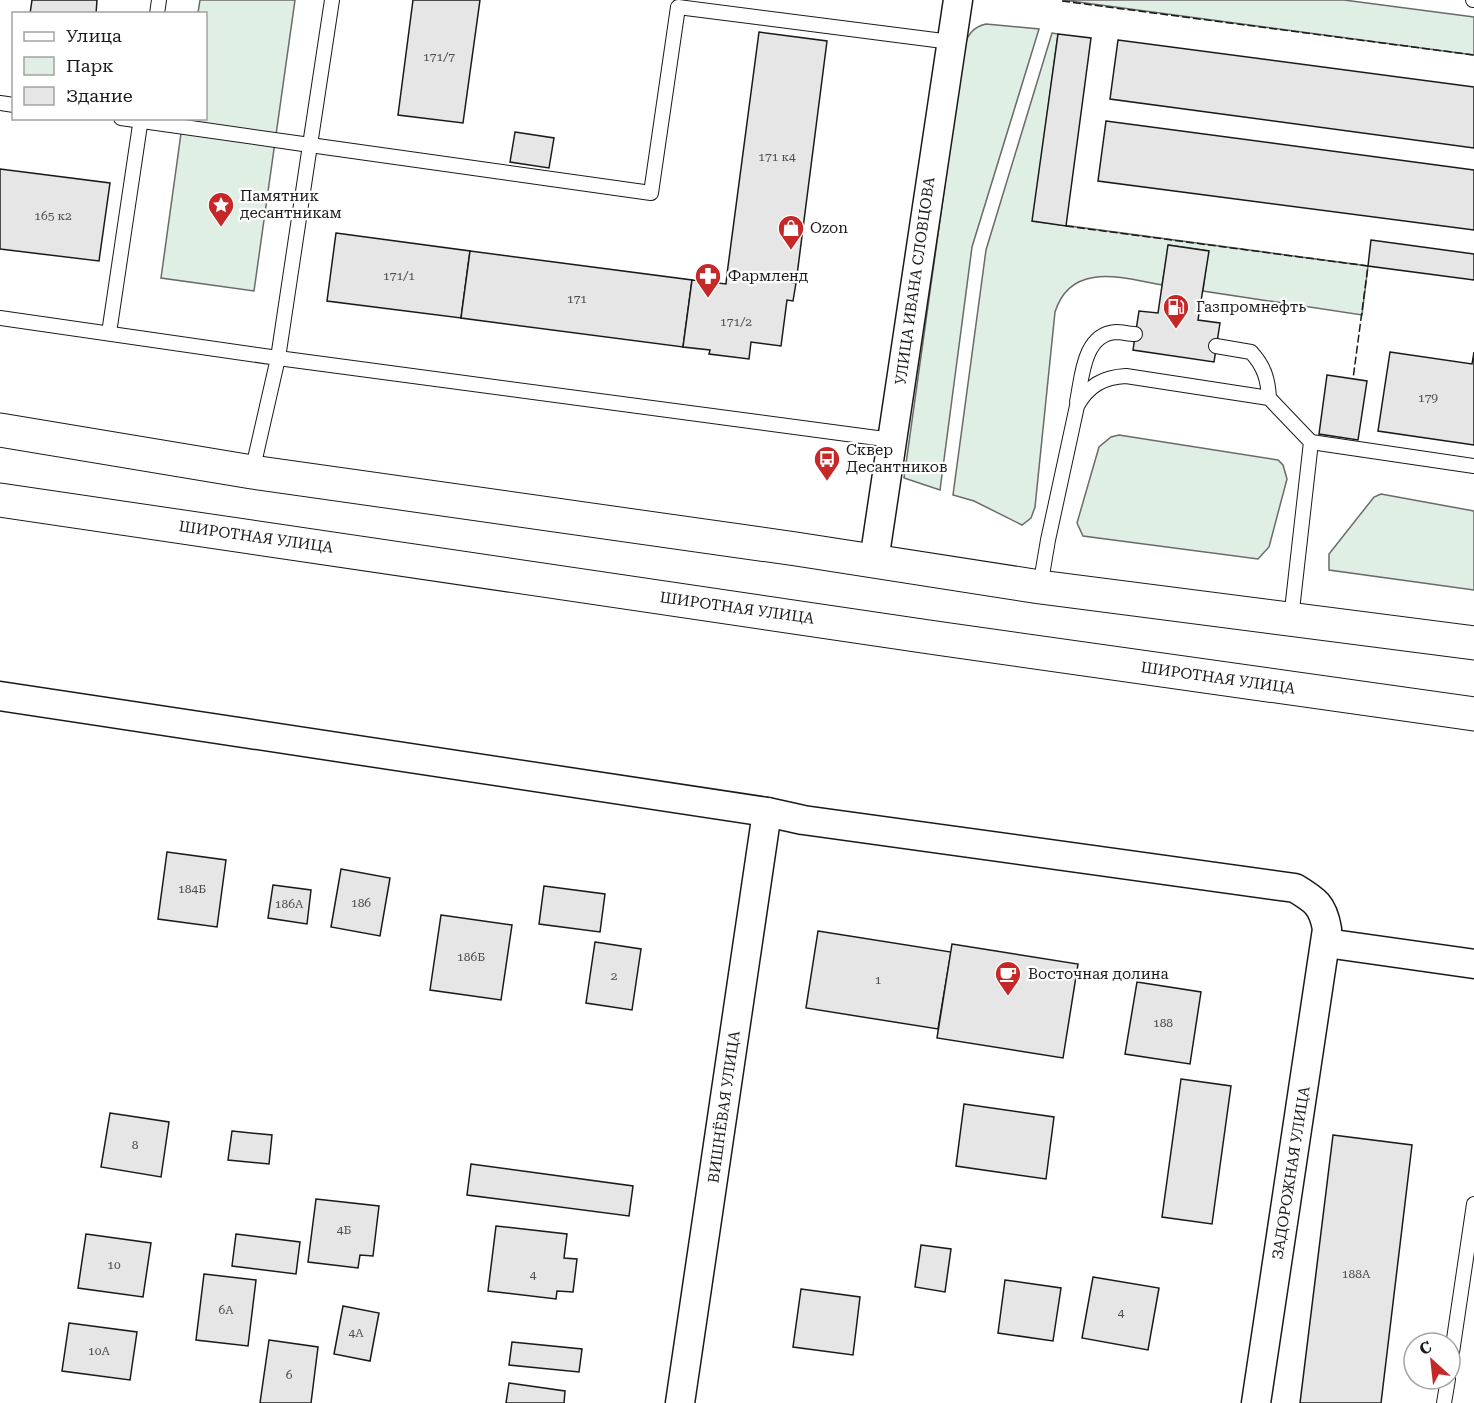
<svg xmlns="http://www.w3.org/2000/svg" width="1474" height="1403" viewBox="0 0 1474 1403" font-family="'Roboto Serif',serif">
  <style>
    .green { fill: #e0efe3; stroke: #6a6a6a; stroke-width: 1.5 }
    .building { fill: #e6e6e6; stroke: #1a1a1a; stroke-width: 1.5 }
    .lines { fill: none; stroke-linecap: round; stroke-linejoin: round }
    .service-casing { stroke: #1a1a1a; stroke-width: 16 }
    .minor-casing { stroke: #1a1a1a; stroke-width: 31 }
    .secondary-casing { stroke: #1a1a1a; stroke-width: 35 }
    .service { stroke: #fff; stroke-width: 14 }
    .minor { stroke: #fff; stroke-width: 28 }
    .secondary { stroke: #fff; stroke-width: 33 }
    .fence { stroke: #1a1a1a; stroke-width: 1.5; stroke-dasharray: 8 3; stroke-linecap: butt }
    .labels { text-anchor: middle; stroke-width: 4.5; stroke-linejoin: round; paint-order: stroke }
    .number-label { font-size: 12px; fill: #4d4d4d }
    .poi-label { font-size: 15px; fill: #1a1a1a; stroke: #fff; text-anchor: start }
    .street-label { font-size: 15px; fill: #1a1a1a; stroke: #fff }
  </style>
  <rect width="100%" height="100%" fill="#fff"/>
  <g class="green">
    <path d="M200,0H295L254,291L161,278L183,119L206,118V14L198,13Z"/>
    <path d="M1063,0H1344L1474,17V55Z"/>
    <path d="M986,24L1039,29L972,247L940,490L904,478L964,48C967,35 973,27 986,24Z"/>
    <path d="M1052,33L1058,34L1033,221L1368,266L1362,315L1203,291L1208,251L1169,245L1162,285C1123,278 1071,261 1055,312L1035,507L1031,518L1022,525L974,501L953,495L986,250Z"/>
    <path d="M1119,435L1278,460L1283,465L1287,479L1269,547L1258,559L1083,536L1077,523L1099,447L1111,437Z"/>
    <path d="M1381,494L1474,511V590L1329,570V554L1374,497Z"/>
  </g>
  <g class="building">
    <path d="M32,0H97L96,14H30Z"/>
    <path d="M413,0H480L463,123L398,115Z"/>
    <path d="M759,32L827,41L796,283L727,274Z"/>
    <path d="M1058,34L1091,38L1066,226L1032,221Z"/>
    <path d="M1118,40L1474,87V148L1110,99Z"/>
    <path d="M1106,121L1474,170V230L1098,181Z"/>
    <path d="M515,132L554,138L549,168L510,162Z"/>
    <path d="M0,169L110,183L99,261L0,249Z"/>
    <path d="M336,233L470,251L461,318L327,301Z"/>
    <path d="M1371,240L1474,254V280L1368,266Z"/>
    <path d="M1168,245L1209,251L1198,320L1220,323L1214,362L1133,350L1139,311L1158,313Z"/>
    <path d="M470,251L692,280L683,347L461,318Z"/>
    <path d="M727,274L796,283L793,301L787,300L781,346L751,342L749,359L709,354L710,350L683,347L692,280L726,284Z"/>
    <path d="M1390,352L1472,364L1474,352V445L1378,431Z"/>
    <path d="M1327,375L1367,381L1358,440L1319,434Z"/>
    <path d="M167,852L226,860L217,927L158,919Z"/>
    <path d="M341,869L390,878L380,936L331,927Z"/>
    <path d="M273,885L311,890L307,924L268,918Z"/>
    <path d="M544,886L605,894L600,932L539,924Z"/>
    <path d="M441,915L512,925L501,1000L430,990Z"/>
    <path d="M818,931L951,952L938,1029L806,1008Z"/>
    <path d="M595,942L641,949L632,1010L586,1003Z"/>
    <path d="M952,944L1078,964L1063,1058L937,1038Z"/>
    <path d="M1137,982L1201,992L1190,1064L1125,1054Z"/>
    <path d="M1181,1079L1231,1086L1212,1224L1162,1217Z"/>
    <path d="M964,1104L1054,1117L1046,1179L956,1166Z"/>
    <path d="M110,1113L169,1122L161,1177L101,1167Z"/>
    <path d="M232,1131L272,1135L269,1164L228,1160Z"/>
    <path d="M1333,1135L1412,1145L1381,1403H1300Z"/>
    <path d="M471,1164L633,1186L629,1216L467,1195Z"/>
    <path d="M316,1199L379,1206L373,1256L360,1255L358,1268L308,1262Z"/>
    <path d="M496,1226L567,1234L564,1258L577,1259L573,1292L557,1291L556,1299L488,1291Z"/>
    <path d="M86,1234L151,1243L143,1297L78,1288Z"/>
    <path d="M236,1234L300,1242L296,1274L232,1266Z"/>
    <path d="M921,1245L951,1249L945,1292L915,1287Z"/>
    <path d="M204,1274L256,1280L248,1346L196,1340Z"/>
    <path d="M1093,1277L1159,1288L1148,1350L1082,1338Z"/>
    <path d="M1005,1280L1061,1288L1053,1341L998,1333Z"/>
    <path d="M801,1289L860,1297L853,1355L793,1347Z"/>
    <path d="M343,1306L379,1313L370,1361L334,1354Z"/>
    <path d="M69,1323L137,1332L130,1380L62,1371Z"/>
    <path d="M269,1340L318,1347L311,1403H260Z"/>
    <path d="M512,1342L582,1349L579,1372L509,1365Z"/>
    <path d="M509,1383L565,1391L564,1403H506Z"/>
  </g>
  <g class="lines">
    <g class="service-casing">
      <g id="service">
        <path d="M1473,0H1474"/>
        <path d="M157,14L159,0"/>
        <path d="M0,103L14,105"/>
        <path d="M121,118L310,145L332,0"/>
        <path d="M0,318L278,358L252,472"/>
        <path d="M109,333L141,118"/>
        <path d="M1216,346L1251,352C1264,366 1268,379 1269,398"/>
        <path d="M1077,402C1082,378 1083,334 1116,332C1122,332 1129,334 1135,334"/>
        <path d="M892,440L278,358L310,145L651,193L678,7L951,42"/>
        <path d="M1311,442L1474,466"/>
        <path d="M1040,587L1048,540L1077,406C1088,386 1103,377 1126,376L1269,398L1311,442L1291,619"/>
        <path d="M1450,1366L1474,1204"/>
        <path d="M1444,1403L1448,1379"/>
      </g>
    </g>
    <g class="minor-casing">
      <g id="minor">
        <path d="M874,561L958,0"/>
        <path d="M0,696L767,812L803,820L1295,888C1315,900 1323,905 1327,929L1256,1403"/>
        <path d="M1326,943L1474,964"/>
        <path d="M680,1403L767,812"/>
      </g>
    </g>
    <g class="secondary-casing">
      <g id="secondary">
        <path d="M0,430L252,472L796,549L1040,587L1474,643"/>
        <path d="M0,500L936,638L1474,714"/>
      </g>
    </g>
    <use href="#service" class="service"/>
    <use href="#minor" class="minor"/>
    <use href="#secondary" class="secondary"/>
    <g class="fence">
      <path d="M1062,1L1474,55"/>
      <path d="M1066,226L1368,266L1353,379"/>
    </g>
  </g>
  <defs>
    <g id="sight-pin" transform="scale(1.35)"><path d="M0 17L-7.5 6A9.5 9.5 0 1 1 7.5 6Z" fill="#c62828" stroke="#fff"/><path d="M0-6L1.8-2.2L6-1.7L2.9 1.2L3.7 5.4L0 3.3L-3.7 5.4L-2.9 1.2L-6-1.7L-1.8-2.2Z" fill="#fff"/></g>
    <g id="shop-pin" transform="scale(1.35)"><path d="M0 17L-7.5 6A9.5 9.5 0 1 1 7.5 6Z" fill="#c62828" stroke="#fff"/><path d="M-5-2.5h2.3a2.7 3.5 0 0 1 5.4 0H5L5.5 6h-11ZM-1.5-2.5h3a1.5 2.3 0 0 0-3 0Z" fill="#fff"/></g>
    <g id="pharmacy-pin" transform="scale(1.35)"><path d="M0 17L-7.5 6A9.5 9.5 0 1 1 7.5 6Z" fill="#c62828" stroke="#fff"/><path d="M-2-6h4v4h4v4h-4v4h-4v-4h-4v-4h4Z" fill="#fff"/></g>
    <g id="fuel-pin" transform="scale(1.35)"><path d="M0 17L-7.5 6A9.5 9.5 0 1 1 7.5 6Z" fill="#c62828" stroke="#fff"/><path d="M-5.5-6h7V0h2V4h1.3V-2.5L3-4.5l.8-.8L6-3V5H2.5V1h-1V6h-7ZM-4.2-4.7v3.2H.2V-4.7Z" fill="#fff"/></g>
    <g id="bus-pin" transform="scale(1.35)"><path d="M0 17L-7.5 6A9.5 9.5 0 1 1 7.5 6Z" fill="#c62828" stroke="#fff"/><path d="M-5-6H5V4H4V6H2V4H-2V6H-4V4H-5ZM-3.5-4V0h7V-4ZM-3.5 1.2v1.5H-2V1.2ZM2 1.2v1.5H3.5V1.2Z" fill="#fff"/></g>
    <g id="cafe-pin" transform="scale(1.35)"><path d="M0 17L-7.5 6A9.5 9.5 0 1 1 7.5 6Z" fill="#c62828" stroke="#fff"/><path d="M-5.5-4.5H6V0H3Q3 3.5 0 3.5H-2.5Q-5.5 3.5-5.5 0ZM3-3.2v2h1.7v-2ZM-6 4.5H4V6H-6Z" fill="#fff"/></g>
  </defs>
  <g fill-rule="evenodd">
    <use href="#sight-pin" x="221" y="205"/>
    <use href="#shop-pin" x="791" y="228"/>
    <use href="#pharmacy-pin" x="708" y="276"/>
    <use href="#fuel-pin" x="1176" y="307"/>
    <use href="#bus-pin" x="827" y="459"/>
    <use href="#cafe-pin" x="1008" y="974"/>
  </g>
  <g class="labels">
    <g class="number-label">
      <text x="439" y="61">171/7</text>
      <text x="777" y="161">171 к4</text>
      <text x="53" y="220">165 к2</text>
      <text x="399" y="280">171/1</text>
      <text x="577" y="303">171</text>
      <text x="736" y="326">171/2</text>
      <text x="1428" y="402">179</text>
      <text x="192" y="893">184Б</text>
      <text x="361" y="907">186</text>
      <text x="289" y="908">186А</text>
      <text x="471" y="961">186Б</text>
      <text x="614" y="980">2</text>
      <text x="878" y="984">1</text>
      <text x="1163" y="1027">188</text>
      <text x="135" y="1149">8</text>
      <text x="344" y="1234">4Б</text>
      <text x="114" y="1269">10</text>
      <text x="1356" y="1278">188А</text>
      <text x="533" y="1279">4</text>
      <text x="226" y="1314">6А</text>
      <text x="1121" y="1317">4</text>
      <text x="356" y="1337">4А</text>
      <text x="99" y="1355">10А</text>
      <text x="289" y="1379">6</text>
    </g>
    <g class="poi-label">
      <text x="240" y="201">Памятник<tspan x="240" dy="17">десантникам</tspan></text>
      <text x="810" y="233">Ozon</text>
      <text x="728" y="281">Фармленд</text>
      <text x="1196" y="312">Газпромнефть</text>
      <text x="846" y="455">Сквер<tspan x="846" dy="17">Десантников</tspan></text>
      <text x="1028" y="979">Восточная долина</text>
    </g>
    <g class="street-label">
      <text transform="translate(915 281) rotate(-82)" y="5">УЛИЦА ИВАНА СЛОВЦОВА</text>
      <text transform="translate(256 537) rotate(8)" y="5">ШИРОТНАЯ УЛИЦА</text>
      <text transform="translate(737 608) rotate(8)" y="5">ШИРОТНАЯ УЛИЦА</text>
      <text transform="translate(1218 678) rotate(8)" y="5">ШИРОТНАЯ УЛИЦА</text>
      <text transform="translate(724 1107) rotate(-82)" y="5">ВИШНЁВАЯ УЛИЦА</text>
      <text transform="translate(1291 1173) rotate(-81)" y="5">ЗАДОРОЖНАЯ УЛИЦА</text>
    </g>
  </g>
  <rect x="12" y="12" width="195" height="108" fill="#ffffff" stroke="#a3a3a3" stroke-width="1.5"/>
  <rect x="24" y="32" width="30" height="9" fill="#ffffff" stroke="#a3a3a3" stroke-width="1.5"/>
  <text x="66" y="42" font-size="18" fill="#1a1a1a">Улица</text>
  <rect x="24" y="57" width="30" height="18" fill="#e0efe3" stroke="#a3a3a3" stroke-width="1.5"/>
  <text x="66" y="72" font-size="18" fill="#1a1a1a">Парк</text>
  <rect x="24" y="87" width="30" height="18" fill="#e6e6e6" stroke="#a3a3a3" stroke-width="1.5"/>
  <text x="66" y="102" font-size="18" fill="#1a1a1a">Здание</text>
  <g transform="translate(1432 1361) rotate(333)"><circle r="28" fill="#ffffff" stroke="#a3a3a3" stroke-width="1.5"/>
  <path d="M0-4.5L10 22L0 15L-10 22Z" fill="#c62828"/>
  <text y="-9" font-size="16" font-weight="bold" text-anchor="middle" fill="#1a1a1a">С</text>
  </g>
</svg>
